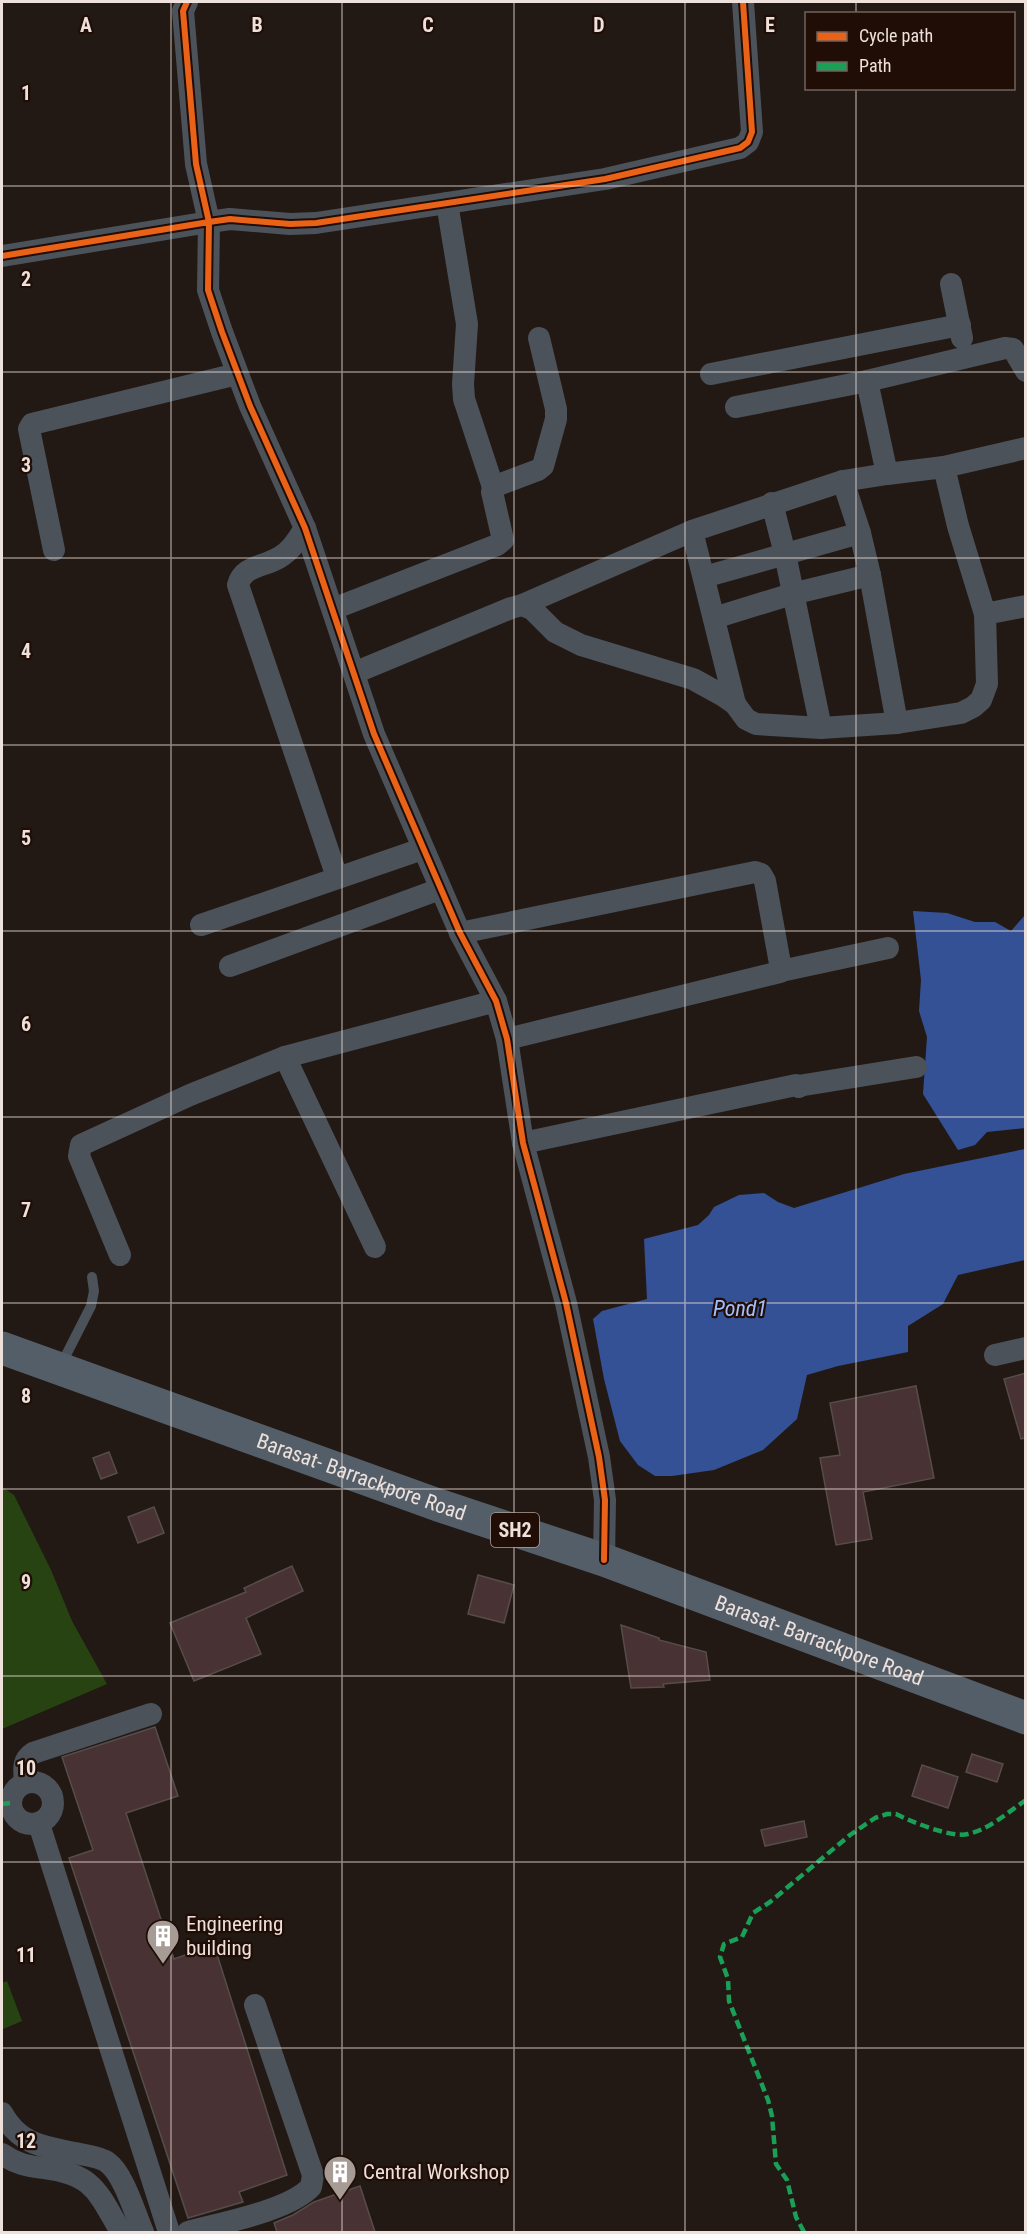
<svg xmlns="http://www.w3.org/2000/svg" width="1027" height="2234" viewBox="0 0 1027 2234" font-family="'Roboto Condensed',sans-serif">
  <style>
    .green { fill: #264311 }
    .water { fill: #345196 }
    .building { fill: #493233; stroke: #564c49; stroke-width: 1.5 }
    .lines { fill: none; stroke-linecap: round; stroke-linejoin: round }
    .service { stroke: #4c525a; stroke-width: 10 }
    .minor { stroke: #4c525a; stroke-width: 22 }
    .primary { stroke: #535e69; stroke-width: 33 }
    .quiet { stroke: #1a9f57; stroke-width: 4.5; stroke-dasharray: 9 4.5; stroke-linecap: butt }
    .cycleway-casing { stroke: #1f0d06; stroke-width: 10 }
    .cycleway { stroke: #ea6118; stroke-width: 6 }
    .grid { fill: none; stroke: #eee1db; stroke-width: 1.5; stroke-opacity: 0.55 }
    .labels { text-anchor: middle; stroke-width: 4.5; stroke-linejoin: round; paint-order: stroke }
    .shield { fill: #1f0d06; stroke: #b0a19b; stroke-width: 1.5 }
    .shield-label { font-size: 20px; font-weight: bold; fill: #eee1db }
    .street-label { font-size: 21px; fill: #eee1db; stroke: #1f0d06 }
    .poi-label { font-size: 21px; fill: #eee1db; stroke: #1f0d06; text-anchor: start }
    .water-label { font-size: 22px; font-style: italic; fill: #a2c0ff; stroke: #1f0d06 }
    .grid-label { font-size: 20px; text-anchor: middle; font-weight: bold; fill: #eee1db; stroke: #1f0d06; stroke-width: 4.5; stroke-linejoin: round; paint-order: stroke }
  </style>
  <rect width="100%" height="100%" fill="#231914"/>
  <g class="green">
    <path d="M2,1487L14,1495L51,1570L72,1621L107,1684L2,1729Z"/>
    <path d="M7,1981L22,2021L3,2029L2,1983Z"/>
  </g>
  <g class="water">
    <path d="M913,911L947,913L975,922H995L1011,931L1025,915V1128L987,1132L975,1145L958,1150L923,1094L927,1037L919,1011L921,980Z"/>
    <path d="M1025,1149V1260L958,1275L943,1304L908,1326V1352L838,1366L807,1375L797,1419L763,1450L714,1470L672,1476H655L638,1465L620,1441L604,1379L593,1319L602,1311L647,1299L644,1239L698,1225L709,1215L714,1207L739,1195L764,1193L778,1202L794,1208L904,1174Z"/>
  </g>
  <g class="building">
    <path d="M1026,1373V1438L1021,1439L1004,1379Z"/>
    <path d="M916,1386L934,1478L863,1492L872,1539L836,1545L820,1458L840,1455L830,1403Z"/>
    <path d="M109,1452L117,1473L101,1479L93,1458Z"/>
    <path d="M154,1507L164,1533L138,1543L128,1517Z"/>
    <path d="M292,1566L303,1591L246,1618L261,1654L194,1681L170,1623L246,1592L244,1588Z"/>
    <path d="M478,1575L514,1585L504,1623L468,1614Z"/>
    <path d="M621,1625L659,1638V1640L706,1652L710,1680L663,1684L664,1687L631,1688Z"/>
    <path d="M155,1727L178,1796L126,1813L174,1959L214,1945L287,2175L239,2192L243,2202L188,2218L69,1858L93,1850L62,1757Z"/>
    <path d="M972,1754L1003,1764L997,1782L966,1772Z"/>
    <path d="M922,1765L958,1777L948,1808L912,1796Z"/>
    <path d="M804,1821L807,1837L765,1846L761,1830Z"/>
    <path d="M360,2186L375,2232H277L274,2223L293,2215L314,2202Z"/>
  </g>
  <g class="lines">
    <path class="service" d="M61,1365L91,1306L94,1291L92,1277"/>
    <g class="minor">
      <path d="M187,2L183,11L196,164L209,222L230,219L290,224L316,223L605,179L740,148L748,142L752,132L743,2"/>
      <path d="M447,203L467,324L463,384L464,399L493,487"/>
      <path d="M2,256L209,222L208,290L222,332L250,406L305,528L374,734L460,933L496,1001L507,1039L523,1143L566,1303L599,1457L605,1500L604,1560"/>
      <path d="M951,284L962,338"/>
      <path d="M711,374L960,325"/>
      <path d="M867,381L887,474L944,467"/>
      <path d="M736,407L867,381L1005,348L1013,349L1026,371"/>
      <path d="M1026,448L944,467L958,526L985,614L1026,606"/>
      <path d="M843,481L860,533L870,575L897,723"/>
      <path d="M772,503L785,554L821,728"/>
      <path d="M305,528C298,539 292,550 280,557C265,567 243,565 238,585L337,877"/>
      <path d="M54,550L29,429L32,424L237,374"/>
      <path d="M704,577L860,533"/>
      <path d="M522,605L692,531"/>
      <path d="M333,609L497,545L503,540L492,492L493,487L538,470L543,466L556,419V409L539,338"/>
      <path d="M714,618L792,594L870,575"/>
      <path d="M354,673L511,608L522,605L532,609L555,632L581,645L693,679L722,695L735,704L746,719L756,724L821,728L897,723L961,713L973,707L981,700L987,684L985,614"/>
      <path d="M735,704L692,531L843,481L887,474"/>
      <path d="M201,925L422,849"/>
      <path d="M460,933L755,872L761,874L765,881L781,969L780,972L507,1039"/>
      <path d="M230,966L440,889"/>
      <path d="M781,971L888,948"/>
      <path d="M285,1057L375,1247"/>
      <path d="M798,1086L916,1067"/>
      <path d="M523,1143L796,1085L799,1087"/>
      <path d="M120,1255L79,1156L81,1145L190,1095L285,1057L496,1001"/>
      <path d="M995,1355L1026,1348"/>
      <circle cx="32" cy="1803" r="21"/>
      <path d="M25,1782C24,1770 22,1760 33,1753L151,1714"/>
      <path d="M39,1824L169,2232"/>
      <path d="M2,2113C20,2146 46,2147 80,2154C89,2156 100,2157 107,2162C124,2174 135,2214 143,2232"/>
      <path d="M2,2154C16,2164 27,2166 44,2168C94,2174 98,2193 121,2232"/>
      <path d="M188,2232C221,2223 288,2211 311,2187L313,2175L255,2005"/>
    </g>
    <path class="primary" id="s1" d="M2,1348L438,1505L604,1560L1026,1718"/>
    <g class="quiet">
      <path d="M2,1804L10,1803"/>
      <path d="M804,2232L796,2217L787,2180L776,2164L772,2116L768,2100L729,2001L728,1979L720,1957L724,1944L742,1937L753,1913L770,1902L850,1835L875,1818L887,1814H896C912,1822 951,1838 968,1834C990,1829 1008,1812 1026,1800"/>
    </g>
    <g class="cycleway-casing">
      <g id="cycleway">
        <path d="M187,2L183,11L196,164L209,222L230,219L290,224L316,223L605,179L740,148L748,142L752,132L743,2"/>
        <path d="M2,256L209,222L208,290L222,332L250,406L305,528L374,734L460,933L496,1001L507,1039L523,1143L566,1303L599,1457L605,1500L604,1560"/>
      </g>
    </g>
    <use href="#cycleway" class="cycleway"/>
  </g>
  <path class="grid" d="M171,2V2232M342,2V2232M514,2V2232M685,2V2232M856,2V14M856,88V2232M2,186H1026M2,372H1026M2,558H1026M2,745H1026M2,931H1026M2,1117H1026M2,1303H1026M2,1489H1026M2,1676H1026M2,1862H1026M2,2048H1026"/>
  <defs>
    <g id="building-pin" transform="scale(1.725)"><path d="M0 17L-7.5 6A9.5 9.5 0 1 1 7.5 6Z" fill="#a79b95" stroke="#1f0d06"/><path d="M-4-6H4V6H1V3H-1V6H-4ZM-2.5-4.3h1.7v1.8h-1.7ZM.8-4.3h1.7v1.8H.8ZM-2.5-1h1.7V.8h-1.7ZM.8-1h1.7V.8H.8Z" fill="#fff"/></g>
  </defs>
  <g fill-rule="evenodd">
    <use href="#building-pin" x="163" y="1936"/>
    <use href="#building-pin" x="340" y="2172"/>
  </g>
  <g class="labels">
    <rect class="shield" x="491" y="1513" width="48" height="34" rx="4.5"/>
    <g class="shield-label">
      <text x="515" y="1537">SH2</text>
    </g>
    <g class="street-label">
      <text dy="7" stroke="none"><textPath href="#s1" startOffset="382">Barasat- Barrackpore Road</textPath></text>
      <text dy="7" stroke="none"><textPath href="#s1" startOffset="868">Barasat- Barrackpore Road</textPath></text>
    </g>
    <g class="poi-label">
      <text x="186" y="1931">Engineering<tspan x="186" dy="24">building</tspan></text>
      <text x="363" y="2179">Central Workshop</text>
    </g>
    <g class="water-label">
      <text x="740" y="1316">Pond1</text>
    </g>
  </g>
  <g class="grid-label">
    <text x="86" y="32">A</text>
    <text x="257" y="32">B</text>
    <text x="428" y="32">C</text>
    <text x="599" y="32">D</text>
    <text x="770" y="32">E</text>
    <text x="26" y="100">1</text>
    <text x="26" y="286">2</text>
    <text x="26" y="472">3</text>
    <text x="26" y="658">4</text>
    <text x="26" y="845">5</text>
    <text x="26" y="1031">6</text>
    <text x="26" y="1217">7</text>
    <text x="26" y="1403">8</text>
    <text x="26" y="1589">9</text>
    <text x="26" y="1775">10</text>
    <text x="26" y="1962">11</text>
    <text x="26" y="2148">12</text>
  </g>
  <rect width="1027" height="2234" fill="none" stroke="#eee1db" stroke-width="6"/>
  <rect x="805" y="12" width="210" height="78" fill="#1f0d06" stroke="#72625b" stroke-width="1.5"/>
  <rect x="817" y="32" width="30" height="9" fill="#ea6118" stroke="#72625b" stroke-width="1.5"/>
  <text x="859" y="42" font-size="18" fill="#eee1db">Cycle path</text>
  <rect x="817" y="62" width="30" height="9" fill="#1a9f57" stroke="#72625b" stroke-width="1.5"/>
  <text x="859" y="72" font-size="18" fill="#eee1db">Path</text>
</svg>
